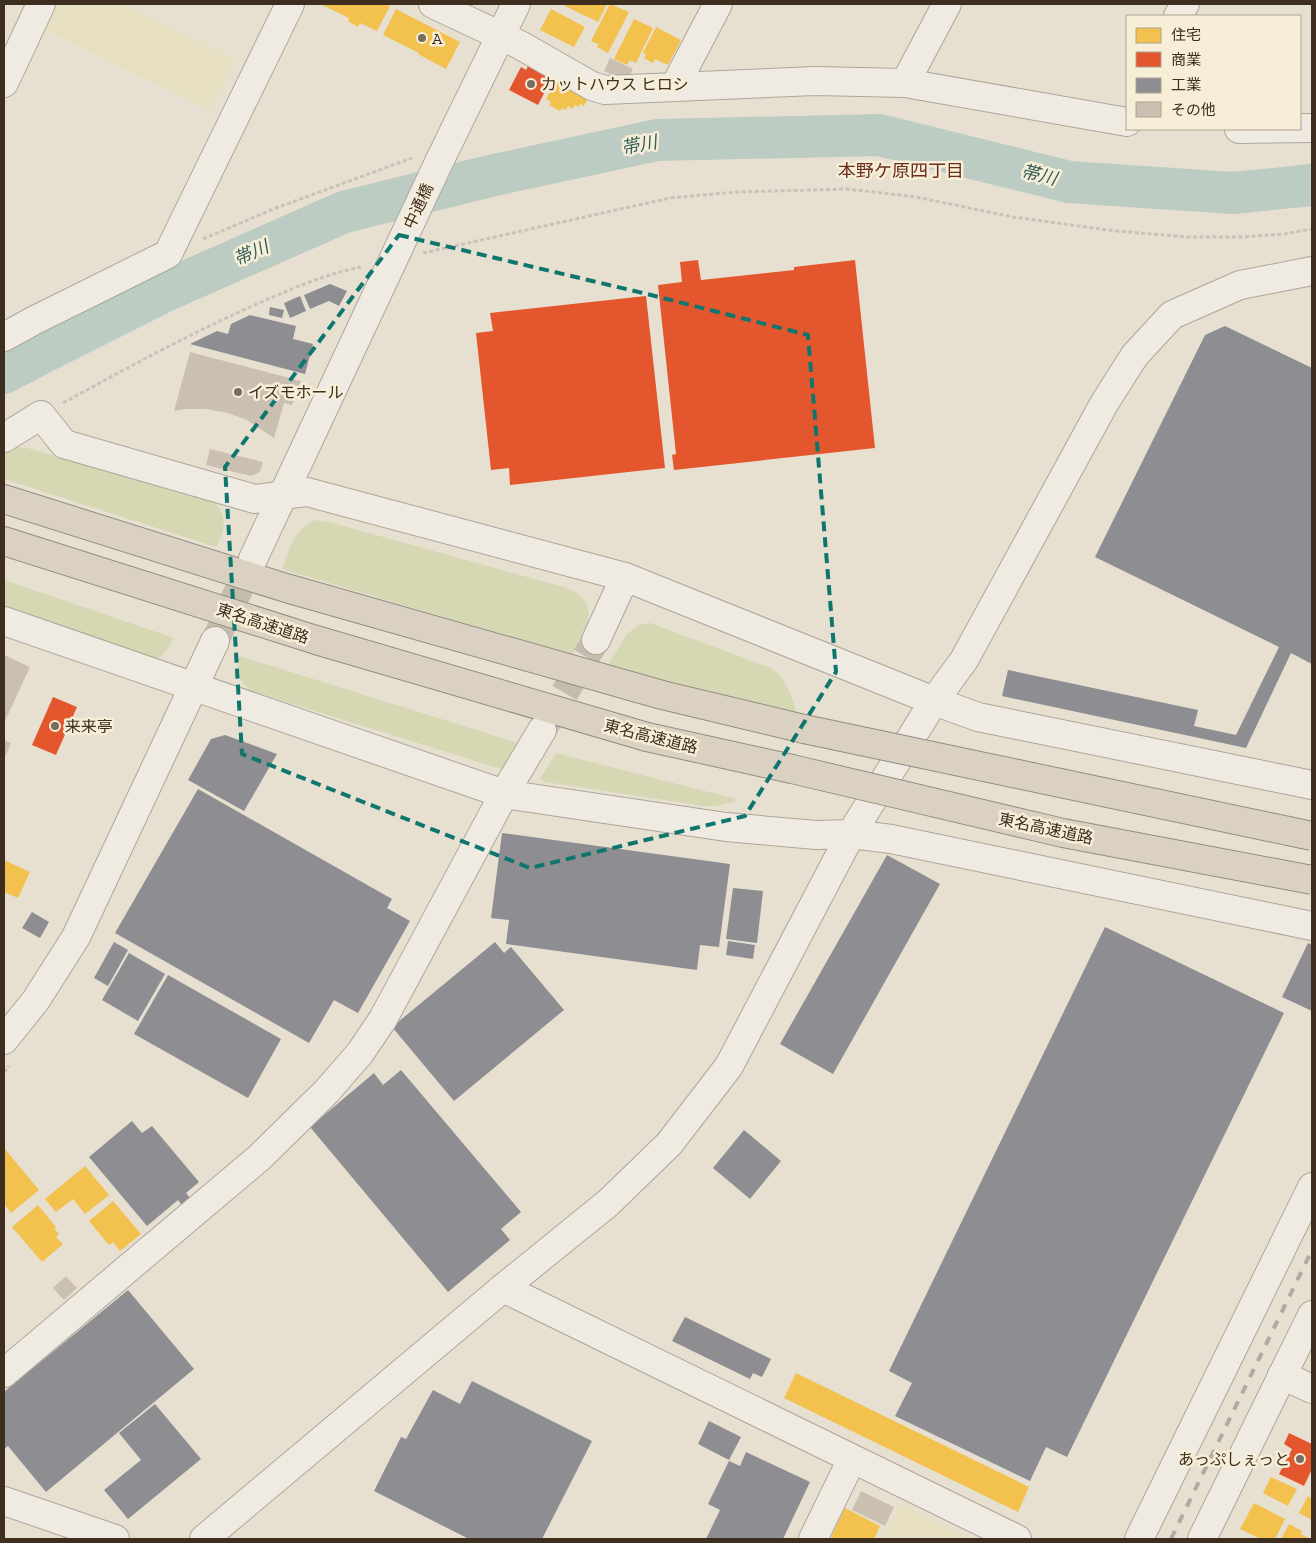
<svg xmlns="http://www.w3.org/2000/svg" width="1316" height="1543" viewBox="0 0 1316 1543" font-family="'Zilla Slab','Noto Sans JP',serif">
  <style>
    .farmland { fill: #e6dfc2 }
    .green { fill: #d6d7b3 }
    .homes { fill: #f2c14e }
    .shops { fill: #e4572e }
    .industry { fill: #8d8d92 }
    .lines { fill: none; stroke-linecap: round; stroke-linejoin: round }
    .river { stroke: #bcccc2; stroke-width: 42 }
    .building { fill: #cbbfb2 }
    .minor-tunnel { stroke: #c5bcae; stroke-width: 28; stroke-dasharray: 28 14; stroke-linecap: butt }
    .minor-casing { stroke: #ada599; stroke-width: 30 }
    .highway-casing { stroke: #928b80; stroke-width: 30 }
    .path { stroke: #c8c2b9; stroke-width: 3; stroke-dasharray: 4 2.5; stroke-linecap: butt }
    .minor { stroke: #efebe3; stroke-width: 28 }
    .highway { stroke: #dad1c2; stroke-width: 28 }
    .rail { stroke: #afaaa2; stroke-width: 4; stroke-dasharray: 9 9; stroke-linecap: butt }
    .highway-bridge-casing { stroke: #928b80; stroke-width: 30; stroke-linecap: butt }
    .highway-bridge { stroke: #dad1c2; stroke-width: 28 }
    .marked { fill: none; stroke: #0f766e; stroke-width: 4; stroke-dasharray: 10 6; stroke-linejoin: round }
    .poi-dot { fill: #786c5e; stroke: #f7eed8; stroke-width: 2 }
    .labels { text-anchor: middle; stroke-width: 5; stroke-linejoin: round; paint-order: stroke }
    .poi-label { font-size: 16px; fill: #3d2e20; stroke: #f7eed8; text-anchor: start }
    .street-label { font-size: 16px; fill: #3d2e20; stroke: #f7eed8 }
    .water-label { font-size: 18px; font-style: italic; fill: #2f5d5a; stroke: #f7eed8 }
    .neighbourhood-label { font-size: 18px; fill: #6b2e1e; stroke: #f7eed8 }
  </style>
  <rect width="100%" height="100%" fill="#e7e0d1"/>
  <g class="farmland">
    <path d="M55,4H125L236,58L210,110L43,28Z"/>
    <path d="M901,1503L971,1539H882Z"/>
  </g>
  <g class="green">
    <path d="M20,447L31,449L214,502C229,517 224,531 216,547L4,479V451L9,448Z"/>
    <path d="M316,520L329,522L567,588C604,604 585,629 572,655L282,569C290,549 294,528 316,520Z"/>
    <path d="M4,580L174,638C167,650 164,657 150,660L4,611Z"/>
    <path d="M650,623L771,668C787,680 792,695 797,714L607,666L627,634L638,625Z"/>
    <path d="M240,656L521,744L504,770L251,691C240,681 234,671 240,656Z"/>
    <path d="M556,753L740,800L717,806H704L545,782L540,778Z"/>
  </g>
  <g class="homes">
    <path d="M320,4H386L390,6L377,31L360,23L358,27L348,21L349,18Z"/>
    <path d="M566,4H607L598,22L565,6Z"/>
    <path d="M610,4L629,12L608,53L597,47L598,44L591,41Z"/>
    <path d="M396,9L460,42L446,69L418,54L419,53L383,35Z"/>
    <path d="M551,9L585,27L574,47L540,30Z"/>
    <path d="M634,19L653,28L636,63L630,60L627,65L614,59Z"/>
    <path d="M656,27L681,40L668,65L655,59L653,63L644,58L646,54L643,53Z"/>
    <path d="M556,81L588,98L584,106L580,104L578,107L575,105L573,109L568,106L566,110L562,108L560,111L549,105L551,102L546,99Z"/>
    <path d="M4,860L30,872L18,898L4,892Z"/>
    <path d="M4,1148L39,1190L11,1213L4,1204Z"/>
    <path d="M85,1166L109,1195L85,1214L73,1199L56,1212L45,1199Z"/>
    <path d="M113,1201L141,1234L120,1251L113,1242L109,1245L89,1221Z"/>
    <path d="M38,1205L56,1227L54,1228L59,1234L56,1237L63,1244L42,1262L12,1227Z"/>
    <path d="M796,1373L1029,1487L1018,1512L784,1398Z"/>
    <path d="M1271,1477L1297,1489L1288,1506L1263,1493Z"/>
    <path d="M1308,1496L1312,1499V1520L1299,1513Z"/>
    <path d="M1254,1503L1285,1519L1275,1539H1261L1240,1529Z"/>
    <path d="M845,1508L880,1526L874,1539H835L831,1537Z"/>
    <path d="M1289,1524L1302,1531L1301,1534L1310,1539H1281Z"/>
  </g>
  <g class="shops">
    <path d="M528,66L552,78L538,105L509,90L521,67L526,70Z"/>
    <path d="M698,260L701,280L794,270V267L855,260L875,448L674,470L672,455L676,454L658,285L682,282L680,262Z"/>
    <path d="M646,296L665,468L510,485L509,468L491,470L476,333L493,331L490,313Z"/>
    <path d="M53,697L77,707L56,755L32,745Z"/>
    <path d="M1289,1433L1312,1444V1469L1304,1486L1279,1474L1292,1449L1284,1444Z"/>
  </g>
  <g class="industry">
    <path d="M330,284L347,291L339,306L329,301L310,309L304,295Z"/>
    <path d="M300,296L306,311L290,318L284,303Z"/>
    <path d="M270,307L284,310L282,318L269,315Z"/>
    <path d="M250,315L296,326L293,339L313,344L305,374L190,344L217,331L228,334L231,324Z"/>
    <path d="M1225,326L1312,368V664L1291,653L1246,748L1002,696L1008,670L1198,710L1194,726L1236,735L1279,647L1095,557L1205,335Z"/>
    <path d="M225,735L277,754L244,811L188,780L211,739Z"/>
    <path d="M198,789L392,899L387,908L410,921L358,1013L334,1000L309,1043L115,933Z"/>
    <path d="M502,833L730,864L719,947L700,945L697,970L506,944L509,920L491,918Z"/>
    <path d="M887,855L940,884L833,1074L780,1044Z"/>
    <path d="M733,888L763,891L757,943L726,939Z"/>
    <path d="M32,912L49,922L40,938L22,928Z"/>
    <path d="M1105,927L1284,1013L1067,1457L1046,1447L1030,1481L895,1416L912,1383L889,1371Z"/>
    <path d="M728,941L755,945L753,959L726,955Z"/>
    <path d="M114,942L128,950L108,986L94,978Z"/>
    <path d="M495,942L504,953L511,947L564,1010L454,1101L392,1027Z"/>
    <path d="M1308,943L1312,945V1011L1282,997Z"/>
    <path d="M129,953L165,974L138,1021L102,1000Z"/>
    <path d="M168,975L281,1039L248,1098L134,1034Z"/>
    <path d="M401,1070L521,1212L501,1229L510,1240L448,1292L310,1127L374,1073L383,1085Z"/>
    <path d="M132,1121L142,1133L152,1126L199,1182L186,1193L190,1198L182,1205L178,1200L147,1226L89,1157Z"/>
    <path d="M744,1130L781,1161L750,1199L713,1168Z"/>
    <path d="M128,1290L194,1369L46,1492L8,1446L4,1449V1392Z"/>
    <path d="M685,1317L771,1359L762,1377L753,1373L750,1379L672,1341Z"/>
    <path d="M472,1381L592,1441L542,1539H469L374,1491L401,1437L406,1439L433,1390L460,1404Z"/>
    <path d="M155,1404L201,1459L128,1519L104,1490L141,1460L119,1433Z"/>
    <path d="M709,1421L741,1437L729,1460L698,1444Z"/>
    <path d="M746,1452L810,1482L783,1539H706L720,1510L708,1504L729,1461L740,1466Z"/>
  </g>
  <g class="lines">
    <path class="river" d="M4,373L42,353L165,291L344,212L490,176L657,140L879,135L1069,182L1233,193L1312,185"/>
  </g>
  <g class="building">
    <path d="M610,58L633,69L626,82L604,71Z"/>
    <path d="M190,352L301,381L292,405L284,403L274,438L247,420L228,413L206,409H185L174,411Z"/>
    <path d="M210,449L263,462L260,472L251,476L206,465Z"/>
    <path d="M4,655L30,667L4,723Z"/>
    <path d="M4,740L11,743L4,759Z"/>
    <path d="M66,1276L77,1288L64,1300L53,1288Z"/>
    <path d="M861,1491L894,1507L885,1526L852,1510Z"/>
  </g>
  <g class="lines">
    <g class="minor-tunnel">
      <path d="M215,641L253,559"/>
      <path d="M543,729L596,640"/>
    </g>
    <g class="minor-casing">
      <g id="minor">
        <path d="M433,4L520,45L592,86L605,90L815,81L905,83L1127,122"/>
        <path d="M1178,16L1185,4"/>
        <path d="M4,83L41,4"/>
        <path d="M905,83L947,4"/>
        <path d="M675,86L718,4"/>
        <path d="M1239,129L1312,128"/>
        <path d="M4,337L33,321L168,254L290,4"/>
        <path d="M4,438L41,415L64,444L255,499L307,492L625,577L934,701L978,717L1312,785"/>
        <path d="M253,559L438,164L516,4"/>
        <path d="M4,621L504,794L726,827L816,835L851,834L891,839L1312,926"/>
        <path d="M596,640L625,577"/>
        <path d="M4,1040L36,1000L76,937L215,641"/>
        <path d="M503,1288L1017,1539"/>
        <path d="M4,1373L260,1157L327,1091L360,1053L383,1019L504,794L542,730"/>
        <path d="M1282,1375L1312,1389"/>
        <path d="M4,1501L115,1539"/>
        <path d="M204,1539L503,1288L608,1203L669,1144L729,1066L851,834L934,701L964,660L1105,402L1135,355L1172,315L1240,285L1312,271"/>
        <path d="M813,1539L852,1459"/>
        <path d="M1139,1539L1312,1187"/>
        <path d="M1202,1539L1312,1315"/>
      </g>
    </g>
    <g class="highway-casing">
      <g id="highway">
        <path d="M4,499L286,588L662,695L804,729"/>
        <path d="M4,541L316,640L647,737L792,769"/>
      </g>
    </g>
    <g class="path">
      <path d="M203,239L276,208L412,158"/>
      <path d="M423,253L670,198L736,192L847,189L916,197L1013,217L1116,231L1187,237H1240L1284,234L1312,229"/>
      <path d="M63,403C125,369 186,336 250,307C286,291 322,275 361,267"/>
      <path d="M4,1072L9,1066"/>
    </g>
    <use href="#minor" class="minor"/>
    <use href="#highway" class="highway"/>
    <path class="rail" d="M1171,1539L1312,1250"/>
    <g class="highway-bridge-casing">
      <g id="highway-bridge">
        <path d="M804,729L1312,836"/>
        <path d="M792,769L1063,833L1312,880"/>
      </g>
    </g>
    <use href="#highway-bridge" class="highway-bridge"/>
  </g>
  <path class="marked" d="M399,235L647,294L808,335L836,672L745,816L530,868L242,754L225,467Z"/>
  <g class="poi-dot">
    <circle cx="422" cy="38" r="5"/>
    <circle cx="531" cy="84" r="5"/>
    <circle cx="238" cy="392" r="5"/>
    <circle cx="55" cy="726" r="5"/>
    <circle cx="1300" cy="1459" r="5"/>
  </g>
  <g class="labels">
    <g class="poi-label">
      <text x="432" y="44">A</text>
      <text x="541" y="90">カットハウス ヒロシ</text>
      <text x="248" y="398">イズモホール</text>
      <text x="65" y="732">来来亭</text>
      <text x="1290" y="1465" text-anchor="end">あっぷしぇっと</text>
    </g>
    <g class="street-label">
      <text transform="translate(418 206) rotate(-65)" y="6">中通橋</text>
      <text transform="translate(263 623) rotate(18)" y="6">東名高速道路</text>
      <text transform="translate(651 736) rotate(14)" y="6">東名高速道路</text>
      <text transform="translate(1046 828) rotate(12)" y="6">東名高速道路</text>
    </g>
    <g class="water-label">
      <text transform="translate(639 145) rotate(-11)" y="6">帯川</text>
      <text transform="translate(1039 175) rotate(14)" y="6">帯川</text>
      <text transform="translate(251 253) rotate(-24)" y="6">帯川</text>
    </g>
    <g class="neighbourhood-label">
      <text x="901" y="177">本野ケ原四丁目</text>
    </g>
  </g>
  <rect width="1316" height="1543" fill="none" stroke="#3d2e20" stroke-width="10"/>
  <rect x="1126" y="15" width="175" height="115" fill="#f7eed8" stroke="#ada18e"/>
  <rect x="1136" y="28" width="25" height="15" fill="#f2c14e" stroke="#ada18e"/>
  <text x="1171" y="40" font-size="15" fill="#3d2e20">住宅</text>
  <rect x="1136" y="52" width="25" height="15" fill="#e4572e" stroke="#ada18e"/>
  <text x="1171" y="65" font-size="15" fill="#3d2e20">商業</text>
  <rect x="1136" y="78" width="25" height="15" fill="#8d8d92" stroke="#ada18e"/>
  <text x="1171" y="90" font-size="15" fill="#3d2e20">工業</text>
  <rect x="1136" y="102" width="25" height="15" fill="#cbbfb2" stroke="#ada18e"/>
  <text x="1171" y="115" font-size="15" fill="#3d2e20">その他</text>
</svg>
